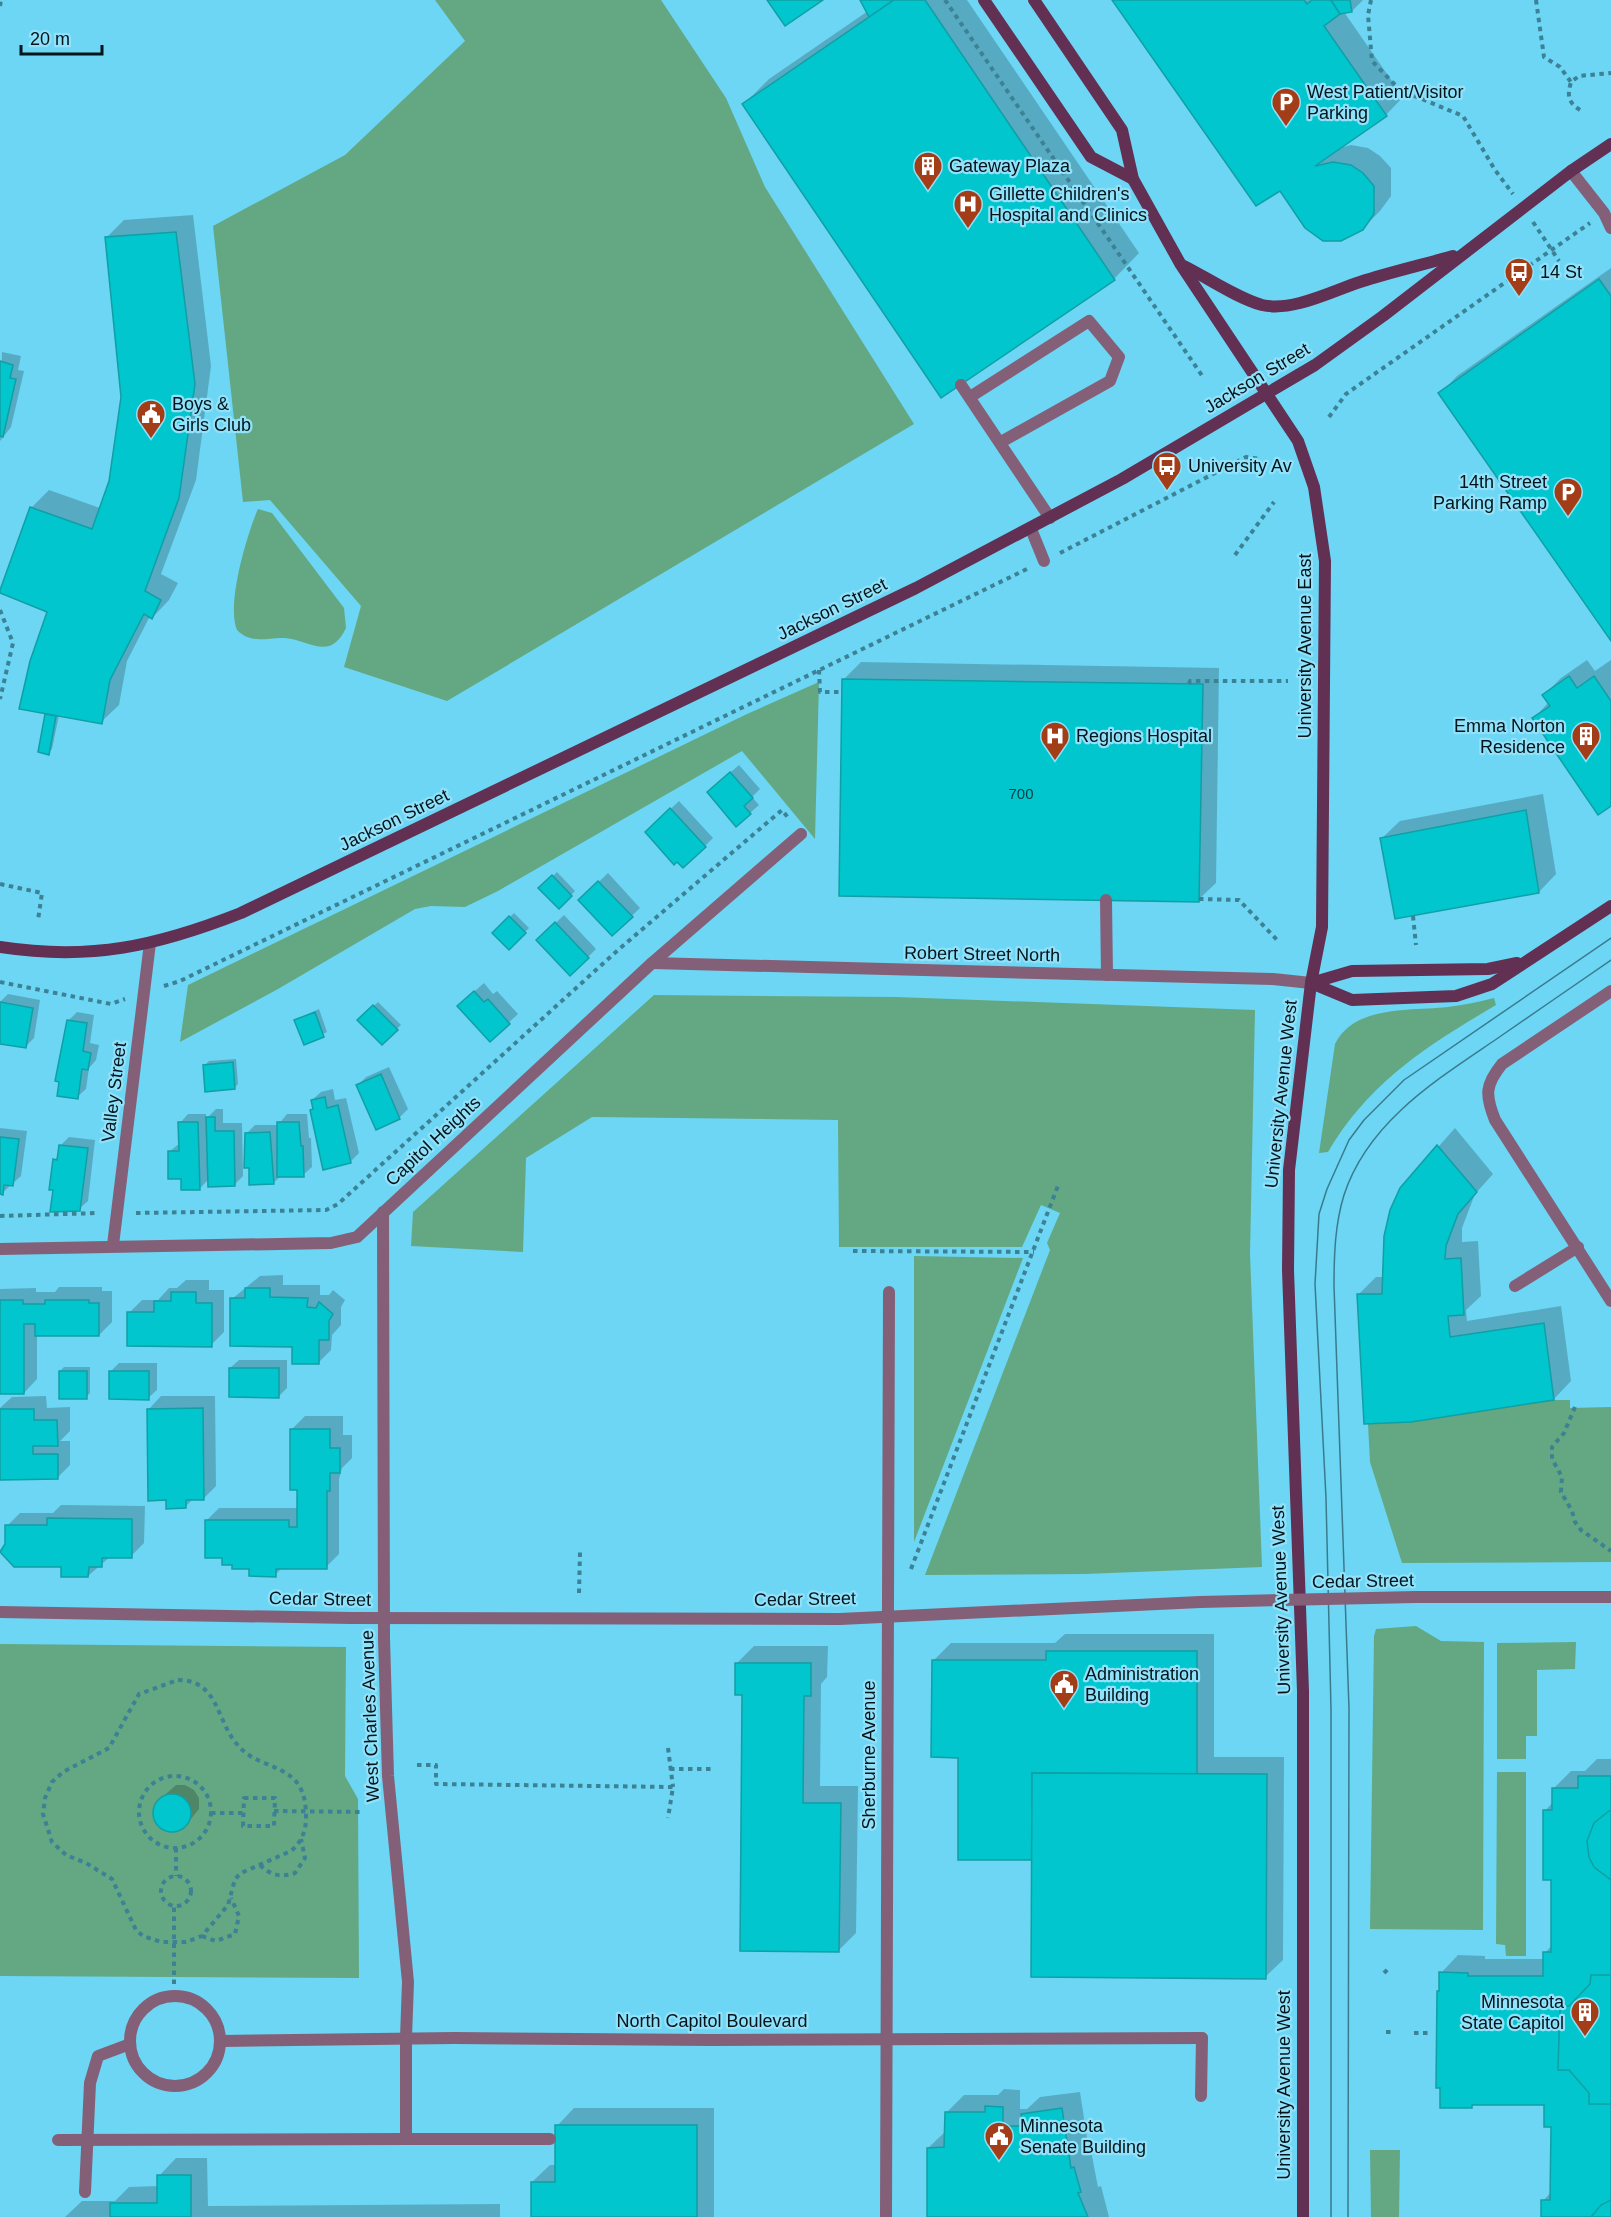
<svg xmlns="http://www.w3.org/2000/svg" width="1611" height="2217" viewBox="0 0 1611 2217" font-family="Helvetica,sans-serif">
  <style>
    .green { fill: #63a882 }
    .shadow { fill: #0003 }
    .building { fill: #01c6cd; stroke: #109fa4; stroke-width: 1.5 }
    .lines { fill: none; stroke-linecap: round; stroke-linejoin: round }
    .path { stroke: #3c8194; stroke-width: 4; stroke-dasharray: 4.5 4.5; stroke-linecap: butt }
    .lane { stroke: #846078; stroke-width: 12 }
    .street { stroke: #846078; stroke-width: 12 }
    .secondary { stroke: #613053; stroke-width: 12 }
    .tram { stroke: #397b8d; stroke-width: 1.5 }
    .street-bridge { stroke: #846078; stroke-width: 12 }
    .labels { text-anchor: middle; stroke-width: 4.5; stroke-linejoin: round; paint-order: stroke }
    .number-label { font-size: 15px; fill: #004148 }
    .poi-label { font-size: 18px; fill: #00151b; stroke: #90e1f9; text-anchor: start }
    .street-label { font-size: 18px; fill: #00151b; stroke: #90e1f9 }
  </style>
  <rect width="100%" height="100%" fill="#6cd6f4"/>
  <g class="green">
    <path d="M435,0H661L726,98L765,187L914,424L447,701L344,667L361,606L270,500L243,502L213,226L345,155L465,41Z"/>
    <path d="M258,509L272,513L344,608L346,628C330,662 309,640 285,638C267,637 252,645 237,630C226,605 247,534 258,509Z"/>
    <path d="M819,682L815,839L742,751L498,891L465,907L431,906L415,909L278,989L180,1042L188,985L747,714Z"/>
    <path d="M654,995L896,997L1255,1010L1250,1254L1262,1567L1085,1574L925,1575L1050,1250L1047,1243L1060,1213L1041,1205L1022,1247H839L838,1120L592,1117L526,1158L523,1252L411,1246L413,1212Z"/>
    <path d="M1494,998L1496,1005C1427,1046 1370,1081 1328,1152L1319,1153L1335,1044C1354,1005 1411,1011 1448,1007C1464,1005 1479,1002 1494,998Z"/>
    <path d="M914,1256L1023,1258L914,1542Z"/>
    <path d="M1554,1400H1570V1408L1611,1407V1562L1402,1563L1370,1462L1368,1424L1411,1422Z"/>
    <path d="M1416,1626L1441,1641L1484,1642L1483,1930L1370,1929L1374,1636L1376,1629Z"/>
    <path d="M1576,1642L1575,1669L1537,1670V1736H1526V1759H1497V1643Z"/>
    <path d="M0,1644L346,1647L345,1776L358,1799L359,1978L0,1976Z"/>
    <path d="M1497,1772H1526V1956H1506L1505,1945L1496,1944Z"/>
    <path d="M1370,2150H1400L1399,2217H1371Z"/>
  </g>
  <g class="shadow">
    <path d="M861,0H967L1139,253L1114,279L744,104L769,79L868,11Z"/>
    <path d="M1114,0H1363L1352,11L1344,12L1403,97L1386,115L1339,148L1351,145L1368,148L1380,156L1391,168V196L1380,211L1362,229L1280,189Z"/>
    <path d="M193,215L211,366L196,480L161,574L178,583L169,600L152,618L150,616L127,661L119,705L101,722L59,715L52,749L48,753L39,751L47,712L49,611L31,508L49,490L100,508L110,481L122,397L107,237L124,220Z"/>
    <path d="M1611,268V638L1440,394L1457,376Z"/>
    <path d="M2,352L21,356L18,370L24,371L11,427L0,441Z"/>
    <path d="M1587,660L1595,671L1611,660V804L1534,718L1549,702L1544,695L1561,678Z"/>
    <path d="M861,662L1219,668L1216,883L1198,900L843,680Z"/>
    <path d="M739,765L760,789L752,797L759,805L750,813L717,784Z"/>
    <path d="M1543,794L1556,874L1539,892L1382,838L1400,821Z"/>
    <path d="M679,801L713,838L705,846L655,824Z"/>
    <path d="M557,872L575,891L559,907L541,888Z"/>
    <path d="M608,873L640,908L613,934L580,900Z"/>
    <path d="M514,913L529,928L509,948L494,933Z"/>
    <path d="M564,915L596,949L588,957L538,940Z"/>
    <path d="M484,983L493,994L497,991L518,1014L490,1040L468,997Z"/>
    <path d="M8,994L40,1000L34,1038L25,1047L0,1042V1002Z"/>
    <path d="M378,1002L401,1025L382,1043L359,1020Z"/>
    <path d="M319,1009L327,1032L305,1043L296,1020Z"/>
    <path d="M77,1012L94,1015L90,1043L99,1045L96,1060L89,1068L86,1089L77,1097L69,1020Z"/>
    <path d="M236,1059L238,1084L234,1088L205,1065L209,1061Z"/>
    <path d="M389,1067L408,1109L399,1118L357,1086L366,1077Z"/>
    <path d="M333,1089L335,1100L346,1098L359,1153L350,1162L311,1110L314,1108L312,1100L321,1092Z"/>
    <path d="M216,1109H223V1123H242L243,1176L234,1185L209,1179L200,1188L183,1177L169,1152L180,1143V1123L188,1114H206V1119Z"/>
    <path d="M287,1114H307L309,1138H311L312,1167L303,1175L281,1176L273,1183L247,1133L255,1125H278Z"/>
    <path d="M0,1128L27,1131L21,1176L2,1193H0Z"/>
    <path d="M1455,1128L1493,1174L1475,1194L1462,1228V1242L1478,1241L1481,1296L1466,1310L1467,1321L1561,1306L1571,1381L1554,1399L1358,1295L1376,1277H1384L1401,1189Z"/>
    <path d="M69,1137L95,1140L88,1201L79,1209L54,1189L55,1160L59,1155L61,1145Z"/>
    <path d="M283,1275V1285H320V1295H329L333,1290L345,1300L341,1307V1325L332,1335L331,1350L318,1363L232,1299L260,1276Z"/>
    <path d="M186,1280H209V1290H224V1332L211,1345L129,1313L142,1300H158L169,1288H177Z"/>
    <path d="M59,1287H102V1291H112V1322L99,1335H37V1379L24,1393H0V1289L36,1288V1292H55Z"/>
    <path d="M239,1360H287V1388L279,1396L230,1368Z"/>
    <path d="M119,1363H157V1390L148,1398L110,1372Z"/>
    <path d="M64,1367H90V1393L86,1397L60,1371Z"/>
    <path d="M46,1396L47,1408L70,1407V1431L60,1441H70V1465L57,1478H0V1408L12,1397Z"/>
    <path d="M161,1396H215L216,1486L203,1499H193L185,1507L167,1499L148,1410Z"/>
    <path d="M305,1416H343V1435H352V1458L342,1468L339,1479V1554L326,1567H283L275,1575L234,1564L223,1557L206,1521L219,1508H299L292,1429Z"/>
    <path d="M61,1505L145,1506L144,1543L131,1556H111L88,1576L62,1566L15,1565L0,1550L6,1544L7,1526L20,1513H53Z"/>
    <path d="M1065,1634H1214V1757H1284L1283,1960L1265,1977L960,1756L933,1661L951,1643H1055Z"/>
    <path d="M754,1646H828L827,1677L821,1684L820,1786H858L856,1933L839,1950L744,1693L737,1663Z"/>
    <path d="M1597,1759H1611V2217H1542L1543,2201L1552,2191V2125L1545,2104L1475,2103L1471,2107L1441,1989V1973L1458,1955L1485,1956V1959H1545V1953L1552,1945V1879L1545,1811L1553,1802V1789L1571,1771H1585Z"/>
    <path d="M176,1785H185L194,1790L199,1798V1809L186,1825L178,1831H169L159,1825L155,1811L158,1801Z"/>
    <path d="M1004,2089L1020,2090V2109H1027L1040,2097L1080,2092L1089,2151H1091L1098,2187L1101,2186L1109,2217H928V2148L946,2131V2113L964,2095H998Z"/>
    <path d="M574,2108H714V2217H557L532,2182L550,2165H557V2126Z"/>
    <path d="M176,2158H207L208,2206L500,2204V2217H65L82,2201H115L129,2187L159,2186V2176Z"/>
  </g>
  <g class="building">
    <path d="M767,0H823L785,26Z"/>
    <path d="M860,0H894L869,17Z"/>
    <path d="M894,0H925L1115,280L941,398L742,104Z"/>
    <path d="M1112,0H1304L1307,4L1312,0H1331L1340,14L1324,26L1387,116L1315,166L1333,162L1351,165L1363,173L1374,186V214L1363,230L1341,241H1323L1305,228L1280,191L1256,206Z"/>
    <path d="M1331,0H1350L1352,12L1340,14Z"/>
    <path d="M176,232L195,384L179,498L145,591L161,600L152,619L144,614L110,680L102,724L19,709L30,661L47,612L0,593V590L30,507L92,529L109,481L121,397L105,237Z"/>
    <path d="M1599,279L1611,296V641L1438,393Z"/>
    <path d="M0,361L13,365L10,378L16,379L3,437L0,436Z"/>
    <path d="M1569,676L1577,688L1594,676L1611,701V806L1598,815L1532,718L1550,706L1542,695Z"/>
    <path d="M842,679L1203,684L1199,902L839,896Z"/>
    <path d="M45,714L56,716L49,755L38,752Z"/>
    <path d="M730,772L753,798L744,806L751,814L736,827L707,792Z"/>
    <path d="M670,808L706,847L683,868L677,862L674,865L645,832Z"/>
    <path d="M1526,810L1539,893L1395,919L1380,838Z"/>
    <path d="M552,875L572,896L559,909L538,888Z"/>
    <path d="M598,881L633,917L612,936L578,900Z"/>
    <path d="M509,916L526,933L509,950L492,933Z"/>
    <path d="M555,922L589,958L570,976L536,940Z"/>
    <path d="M474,991L484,1002L488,999L510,1024L490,1042L457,1006Z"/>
    <path d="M0,1002L33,1008L26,1048L0,1044Z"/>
    <path d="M373,1005L398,1030L382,1045L357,1020Z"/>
    <path d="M315,1012L324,1037L304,1045L294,1020Z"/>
    <path d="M67,1020L87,1023L83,1051L91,1053L88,1070L82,1069L78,1099L57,1096L59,1082L55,1081Z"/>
    <path d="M233,1062L235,1089L205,1092L203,1065Z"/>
    <path d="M381,1074L400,1119L376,1130L356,1085Z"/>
    <path d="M325,1097L327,1108L338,1105L351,1163L323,1170L310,1110L313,1109L311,1100Z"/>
    <path d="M206,1117H215V1131H234L235,1186L208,1187Z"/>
    <path d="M178,1122H198L200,1190H181V1179H168V1151H179Z"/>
    <path d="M277,1122H299L301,1146H303L304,1177H277Z"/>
    <path d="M270,1132L274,1184L249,1185V1168H244L245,1133Z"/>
    <path d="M0,1137L19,1139L13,1186L4,1185L3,1195L0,1194Z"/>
    <path d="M59,1145L88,1148L80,1211L50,1212L53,1190H49L53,1159L57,1160Z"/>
    <path d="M1437,1145L1477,1192L1458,1214L1446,1246L1445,1259L1461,1258L1464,1315L1448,1316L1450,1337L1544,1323L1554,1400L1411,1422L1364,1424L1357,1294H1382L1384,1236L1390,1210L1400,1188Z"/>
    <path d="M245,1288H270V1297L308,1298L307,1307L316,1308L319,1302L333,1314L329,1321V1340H319V1364H292V1347L230,1346V1298H245Z"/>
    <path d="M171,1292H196V1303H212V1347L127,1346V1312H154V1301H171Z"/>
    <path d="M0,1300H23V1304H45V1300H89V1303H99V1336H35V1324H24V1394H0Z"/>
    <path d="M229,1368H279V1398L229,1397Z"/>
    <rect x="59" y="1371" width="28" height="28"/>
    <path d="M109,1371H149V1400L109,1399Z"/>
    <path d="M203,1408L204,1500H186V1508L166,1509V1500L148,1501L147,1409Z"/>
    <path d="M0,1409H34V1420H57L58,1446H33V1454H58V1479L0,1480Z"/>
    <path d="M290,1429H330V1448H340V1473H330V1491H327V1569H276V1577L249,1576V1569H232V1565H222V1558H205V1520H289V1527H297V1490H290Z"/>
    <path d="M47,1518L132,1519V1558H102V1567H89L88,1577H61V1567H14L0,1552L5,1544V1525H47Z"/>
    <path d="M1046,1651H1197V1774L1032,1773V1860H958V1758L931,1757L932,1660H1046Z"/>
    <path d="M735,1663H811V1696H804L803,1803H841L839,1952L740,1951L742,1695H735Z"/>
    <path d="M1032,1773L1267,1774L1266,1979L1031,1977Z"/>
    <path d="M1578,1776H1611V2217H1541V2200H1550L1551,2127H1544V2105H1472V2108H1440V2088H1436L1437,1991H1439V1972L1468,1973V1976H1543V1952H1551V1880H1543V1810H1552V1788H1578Z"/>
    <circle cx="172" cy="1813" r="19"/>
    <path d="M1609,1811H1611V1880L1594,1867L1589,1857L1587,1841L1594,1823Z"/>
    <path d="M1591,1975H1611V2104H1589V2093L1569,2070H1558L1560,2006H1569L1590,1984Z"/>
    <path d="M985,2106L1003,2107V2126H1023L1021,2114L1062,2108L1071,2168L1074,2167L1081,2192L1078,2193L1088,2217H927V2148L944,2147L945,2112H985Z"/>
    <path d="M555,2125H697V2217H531V2182H555Z"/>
    <path d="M157,2175H191V2217H110V2203H157Z"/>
    <path d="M1611,2200V2217H1591L1601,2205Z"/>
  </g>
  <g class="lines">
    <g class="path">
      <path d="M945,0L1203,377"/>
      <path d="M1371,0L1368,15L1372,61L1400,90L1463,116L1495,170L1513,194"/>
      <path d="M1536,0L1544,57L1560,67L1571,82"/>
      <path d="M0,6L1,0"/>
      <path d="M1580,110C1568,102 1567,96 1571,82L1579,76L1611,73"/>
      <path d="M1533,222L1559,261"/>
      <path d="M1329,417L1346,394L1590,223"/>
      <path d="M1060,553L1246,457L1260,459"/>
      <path d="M1235,555L1274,502"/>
      <path d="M0,610L13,643L0,699"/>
      <path d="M819,670L820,692H842"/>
      <path d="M1189,684L1190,681H1288"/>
      <path d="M0,884L42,893L38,920"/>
      <path d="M1199,899L1239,900L1278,941"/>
      <path d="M1413,916L1416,945"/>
      <path d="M0,982L111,1004L125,999"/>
      <path d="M164,986L180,981L1027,569"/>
      <path d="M136,1213L326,1210L338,1204L618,950L782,810L789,819"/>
      <path d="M0,1216L98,1213"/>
      <path d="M853,1251L1034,1252"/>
      <path d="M1575,1407L1564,1433L1552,1447V1459L1562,1477L1561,1492L1572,1511L1575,1522L1581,1530L1611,1551"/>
      <path d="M911,1569L1059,1183"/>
      <path d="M579,1593L580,1552"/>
      <path d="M178,1680C218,1680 216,1719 236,1743C260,1775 307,1758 306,1818C306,1831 301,1843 291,1851L241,1873L235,1879L228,1905L202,1936L186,1942H161L143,1936L136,1930L112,1879L86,1863L66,1855L52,1842L43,1814L45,1798L52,1782L63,1772L109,1748L139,1694Z"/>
      <path d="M668,1748L673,1787"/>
      <path d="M417,1765H436V1784L673,1787L668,1818"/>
      <path d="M670,1769H711"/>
      <circle cx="175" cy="1812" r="36"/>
      <path d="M244,1798H275L274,1826H243Z"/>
      <path d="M274,1811L363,1812"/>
      <path d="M211,1813H244"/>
      <path d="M176,1848V1876"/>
      <path d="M260,1865C270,1875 281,1878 295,1873L305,1858L301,1839"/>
      <circle cx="176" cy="1891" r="15"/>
      <path d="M202,1936L216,1941L235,1934L239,1916L231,1898"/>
      <path d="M1384,1973L1389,1968"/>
      <path d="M174,1984V1906"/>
      <path d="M1386,2032H1393"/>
      <path d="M1414,2033H1429"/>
    </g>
    <g class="lane">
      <path d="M961,385L1050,518"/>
      <path d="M970,397L1089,321L1119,357L1110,381L1001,442"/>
      <path d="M1031,529L1044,561"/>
      <path d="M1106,900L1107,975"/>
      <path d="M1611,991L1502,1064C1485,1085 1485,1095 1495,1120L1611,1301"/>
      <path d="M1515,1286L1578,1247"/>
      <circle cx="175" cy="2041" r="45"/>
      <path d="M406,2038V2139H550"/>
      <path d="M1201,2096L1202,2038"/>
      <path d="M58,2140L406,2139"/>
      <path d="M85,2192L90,2083L98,2056L130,2044"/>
    </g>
    <g class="street">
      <path d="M1571,171L1604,213L1611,228"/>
      <path d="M652,963L1273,979L1311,983"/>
      <path d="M383,1212L384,1639L388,1776L408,1982L406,2038"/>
      <path d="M113,1245L150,943"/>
      <path d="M0,1249L331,1243L357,1237L652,963L801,834"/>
      <path d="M1415,1597H1611"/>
      <path d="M0,1612L351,1618L840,1619L1200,1602"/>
      <path d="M221,2041L454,2038L711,2040L1202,2038"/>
      <path d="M886,2217L889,1292"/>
    </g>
    <g class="secondary">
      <path d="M984,0L1091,157L1133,179"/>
      <path d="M1034,0L1122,130L1133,179L1181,265L1298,441L1314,487L1325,561L1322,927L1311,983L1289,1170L1288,1270L1303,1691V2217"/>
      <path d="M1184,266C1208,278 1237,298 1262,305C1293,312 1332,291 1360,282C1391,272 1422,265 1453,256"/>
      <path d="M0,947C91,961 157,946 241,913L916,588L1122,479L1315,365L1383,316L1571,171L1611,144"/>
      <path d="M1311,983L1352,1000L1456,996L1492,984L1611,906"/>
      <path d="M1311,983L1352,971L1488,969L1517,963"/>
    </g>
    <g class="tram">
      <path d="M1331,2217V1709L1326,1498L1315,1284L1319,1214L1327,1189L1349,1140L1364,1120L1404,1080L1611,938"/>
      <path d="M1348,2217L1349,1708L1334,1286C1334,1255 1335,1224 1344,1195C1368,1121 1438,1079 1498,1038C1536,1012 1573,986 1611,960"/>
    </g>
    <path class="street-bridge" d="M1200,1602L1415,1597"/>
  </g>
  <defs>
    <g id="parking-pin" transform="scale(1.5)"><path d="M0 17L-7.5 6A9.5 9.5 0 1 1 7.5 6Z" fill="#a33d17" stroke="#90e1f9"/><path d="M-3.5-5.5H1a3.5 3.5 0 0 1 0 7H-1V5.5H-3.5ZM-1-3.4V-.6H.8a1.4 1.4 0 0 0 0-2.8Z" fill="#fff"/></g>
    <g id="building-pin" transform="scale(1.5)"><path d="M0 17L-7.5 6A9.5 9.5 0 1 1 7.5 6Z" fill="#a33d17" stroke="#90e1f9"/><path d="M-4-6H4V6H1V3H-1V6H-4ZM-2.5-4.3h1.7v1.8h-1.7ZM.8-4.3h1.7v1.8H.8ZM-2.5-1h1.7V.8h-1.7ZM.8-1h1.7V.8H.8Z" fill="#fff"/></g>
    <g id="hospital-pin" transform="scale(1.5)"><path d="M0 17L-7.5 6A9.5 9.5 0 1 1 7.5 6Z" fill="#a33d17" stroke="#90e1f9"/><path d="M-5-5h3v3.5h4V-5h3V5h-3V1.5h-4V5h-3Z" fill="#fff"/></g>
    <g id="bus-pin" transform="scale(1.5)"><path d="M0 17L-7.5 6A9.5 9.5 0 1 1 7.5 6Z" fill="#a33d17" stroke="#90e1f9"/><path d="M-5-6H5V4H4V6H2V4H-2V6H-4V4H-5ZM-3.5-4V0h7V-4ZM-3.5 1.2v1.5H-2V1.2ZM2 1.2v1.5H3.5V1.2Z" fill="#fff"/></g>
    <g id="civic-pin" transform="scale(1.5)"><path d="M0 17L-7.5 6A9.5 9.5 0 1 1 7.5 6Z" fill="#a33d17" stroke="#90e1f9"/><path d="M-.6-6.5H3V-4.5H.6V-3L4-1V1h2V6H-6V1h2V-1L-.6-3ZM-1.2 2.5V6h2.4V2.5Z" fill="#fff"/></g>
  </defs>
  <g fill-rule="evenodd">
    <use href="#parking-pin" x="1286" y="102"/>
    <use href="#building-pin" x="928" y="166"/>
    <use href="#hospital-pin" x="968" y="204"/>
    <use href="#bus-pin" x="1519" y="272"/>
    <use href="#civic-pin" x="151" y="414"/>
    <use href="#bus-pin" x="1167" y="466"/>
    <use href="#parking-pin" x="1568" y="492"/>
    <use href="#hospital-pin" x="1055" y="736"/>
    <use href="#building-pin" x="1586" y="736"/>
    <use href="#civic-pin" x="1064" y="1684"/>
    <use href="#building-pin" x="1585" y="2012"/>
    <use href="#civic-pin" x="999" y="2136"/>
  </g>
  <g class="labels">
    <g class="number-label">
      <text x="1021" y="799">700</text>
    </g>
    <g class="poi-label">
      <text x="1307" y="98">West Patient/Visitor<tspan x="1307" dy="21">Parking</tspan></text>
      <text x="949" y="172">Gateway Plaza</text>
      <text x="989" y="200">Gillette Children's<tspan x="989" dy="21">Hospital and Clinics</tspan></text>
      <text x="1540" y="278">14 St</text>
      <text x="172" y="410">Boys &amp;<tspan x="172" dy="21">Girls Club</tspan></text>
      <text x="1188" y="472">University Av</text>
      <text x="1547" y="488" text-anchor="end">14th Street<tspan x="1547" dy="21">Parking Ramp</tspan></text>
      <text x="1565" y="732" text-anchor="end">Emma Norton<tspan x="1565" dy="21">Residence</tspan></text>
      <text x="1076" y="742">Regions Hospital</text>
      <text x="1085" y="1680">Administration<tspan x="1085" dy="21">Building</tspan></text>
      <text x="1564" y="2008" text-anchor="end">Minnesota<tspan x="1564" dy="21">State Capitol</tspan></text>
      <text x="1020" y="2132">Minnesota<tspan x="1020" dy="21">Senate Building</tspan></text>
    </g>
    <g class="street-label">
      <text transform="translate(1257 378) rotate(-31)" y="6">Jackson Street</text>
      <text transform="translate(832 609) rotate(-26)" y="6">Jackson Street</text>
      <text transform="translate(1305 646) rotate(-90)" y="6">University Avenue East</text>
      <text transform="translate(394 820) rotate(-26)" y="6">Jackson Street</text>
      <text transform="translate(982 954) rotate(1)" y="6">Robert Street North</text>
      <text transform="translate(114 1092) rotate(-83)" y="6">Valley Street</text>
      <text transform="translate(1281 1094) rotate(-84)" y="6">University Avenue West</text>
      <text transform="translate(433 1141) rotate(-43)" y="6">Capitol Heights</text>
      <text transform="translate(1363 1581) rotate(-1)" y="6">Cedar Street</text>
      <text transform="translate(320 1599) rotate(1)" y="6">Cedar Street</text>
      <text transform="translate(805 1599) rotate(-1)" y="6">Cedar Street</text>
      <text transform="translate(1281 1600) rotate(-92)" y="6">University Avenue West</text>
      <text transform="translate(370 1716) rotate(-92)" y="6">West Charles Avenue</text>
      <text transform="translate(869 1755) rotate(-90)" y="6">Sherburne Avenue</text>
      <text x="712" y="2027">North Capitol Boulevard</text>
      <text transform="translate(1284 2085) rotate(-90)" y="6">University Avenue West</text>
    </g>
  </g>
  <path d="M21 45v9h81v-9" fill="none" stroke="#00151b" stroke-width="3"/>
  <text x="30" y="45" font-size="18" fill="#00151b" stroke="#90e1f9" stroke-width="4.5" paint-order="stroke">20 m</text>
</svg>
